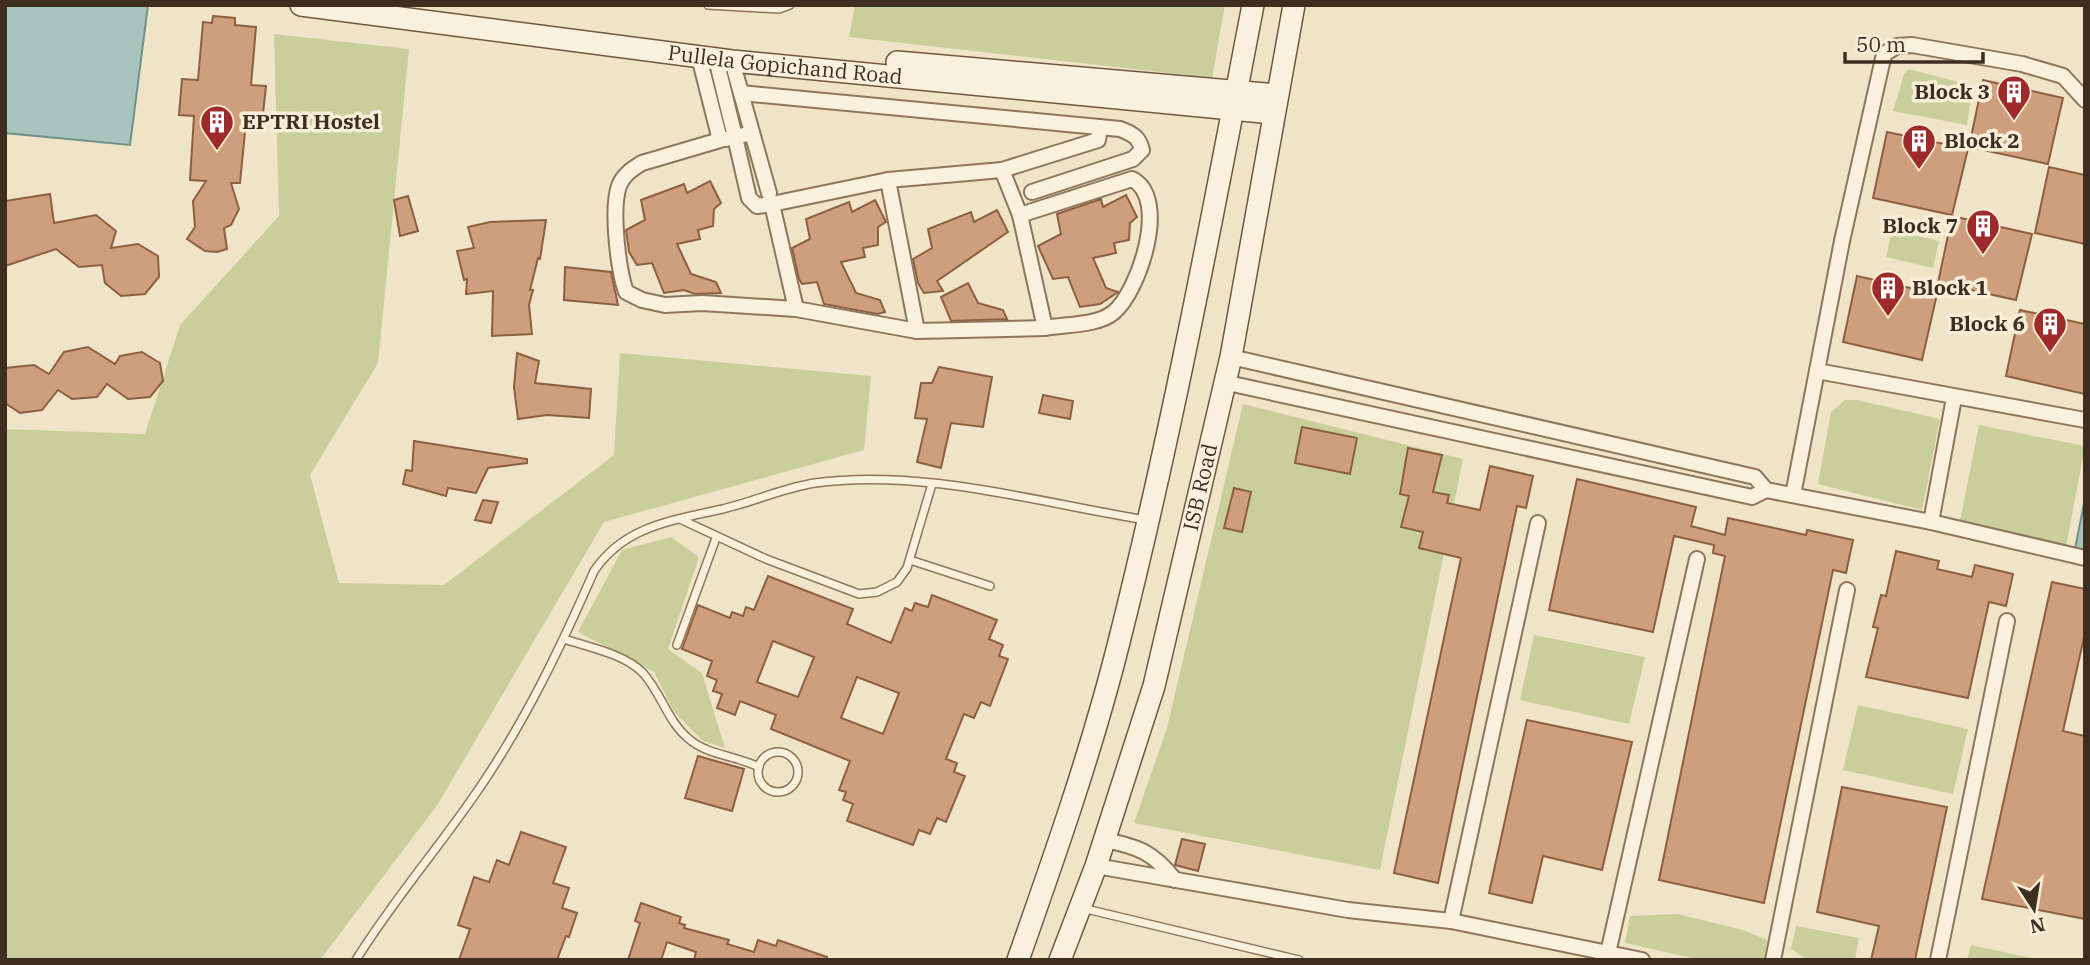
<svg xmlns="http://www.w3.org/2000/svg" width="2090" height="965" viewBox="0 0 2090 965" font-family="'IBM Plex Serif',serif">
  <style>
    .green { fill: #c9cf9b }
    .water { fill: #a9c4bc; stroke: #6f938a; stroke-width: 2 }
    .building { fill: #cf9f7d; stroke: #8d5f41; stroke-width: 2; fill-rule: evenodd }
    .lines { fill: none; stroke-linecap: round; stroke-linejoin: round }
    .lane-casing { stroke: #8d765c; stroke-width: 10 }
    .street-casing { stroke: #8d765c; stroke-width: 18 }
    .secondary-casing { stroke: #6f573f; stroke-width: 24 }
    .lane { stroke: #faf1dc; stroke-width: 7 }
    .street { stroke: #faf1dc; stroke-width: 14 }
    .secondary { stroke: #faf1dc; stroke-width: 21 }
    .labels { text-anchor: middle; stroke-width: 7; stroke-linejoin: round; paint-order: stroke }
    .street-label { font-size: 21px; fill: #3d2e20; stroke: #f7eed8 }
    .poi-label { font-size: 21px; font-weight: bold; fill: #3d2e20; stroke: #f7eed8; text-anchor: end }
  </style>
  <rect width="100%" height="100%" fill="#f0e4c8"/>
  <g class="green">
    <path d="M855,5H1225L1212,78L849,37Z"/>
    <path d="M274,34L409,49L378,363L310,475L339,583L444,585L614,455L620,353L871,376L864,450L604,522L438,804L320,960H5V429L145,434L180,325L279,216Z"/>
    <path d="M1909,69L1973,86L1967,125L1893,111L1904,74Z"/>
    <path d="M1892,230L1939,241L1933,268L1886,257Z"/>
    <path d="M1845,400H1857L1940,419L1922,510L1818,484L1831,412Z"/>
    <path d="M1243,404L1463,459L1380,870L1134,823L1167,728Z"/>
    <path d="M1979,425L2085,446L2066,547L1959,526Z"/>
    <path d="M671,537L699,557L668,649L702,673L725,748L703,741L674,712L654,672L578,632L622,550Z"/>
    <path d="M1534,635L1645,657L1629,724L1520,700Z"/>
    <path d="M1858,705L1968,729L1953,794L1843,770Z"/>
    <path d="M1677,914L1743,930L1767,940L1765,960H1701L1625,943L1630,916Z"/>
    <path d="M1796,926L1859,938L1855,960H1807L1791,949Z"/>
    <path d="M1971,945L2041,960H1967Z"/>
  </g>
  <g class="water">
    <path d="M5,5H148L130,145L5,133Z"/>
    <path d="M2085,498V551L2075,549Z"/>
  </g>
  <g class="building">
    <path d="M213,16L235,18V25L256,27L251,85L266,86L262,123L246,121L240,183H231L239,209L231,225L224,228L227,249L217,252L205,251L187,239L195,227L193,201L206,181L190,180L194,116L179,115L182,79L198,80L203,22L212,23Z"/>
    <path d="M1983,80L2063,98L2048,164L1969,147Z"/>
    <path d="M1887,132L1968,149L1952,215L1873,198Z"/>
    <path d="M2049,167L2085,175V244L2035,233Z"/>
    <path d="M710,181L721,203L714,209L713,226L698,230L700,239L677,244L691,274L716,282L721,293L695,294L684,290L664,293L652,263L637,265L629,252L626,230L645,220L641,200L684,184L687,193Z"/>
    <path d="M50,194L54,223L96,215L116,231L111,248L138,244L158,256L159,277L145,294L121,296L105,283L102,265L79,267L56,249L5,266V201Z"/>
    <path d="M1126,195L1137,217L1130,223L1129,240L1114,243L1116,253L1093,258L1106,288L1118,292L1100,304L1080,307L1068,277L1053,279L1038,246L1061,234L1057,214L1101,199L1103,207Z"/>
    <path d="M408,196L418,231L400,236L394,200Z"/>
    <path d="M875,200L886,222L878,227V245L863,248L865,257L841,262L856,293L880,300L885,312L877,314L824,304L817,282L802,284L799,279L792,248L810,239L806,219L849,202L852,212Z"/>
    <path d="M997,210L1008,232L937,281L943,291L924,293L918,283L913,259L932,248L928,229L971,212L974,222Z"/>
    <path d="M1952,216L2032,234L2016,300L1938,283Z"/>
    <path d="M546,220L540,259L538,258L530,290H533L529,305L532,334L492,336L493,291L466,294L467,279L464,280L457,251L474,248L468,227L490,222Z"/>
    <path d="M565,267L611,272L618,305L564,300Z"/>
    <path d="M1857,276L1937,294L1922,360L1843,342Z"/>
    <path d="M968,283L978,303L1003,310L1007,319L951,321L941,297Z"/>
    <path d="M2020,310L2085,324V394L2006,376Z"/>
    <path d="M88,347L115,364L120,356L142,352L160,363L163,381L150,397L128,399L107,384L97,397L72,399L58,390L42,410L20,413L5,403V368L34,365L49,374L64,352Z"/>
    <path d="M517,353L539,361L535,383L591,389L589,418L547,415L518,419L514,387Z"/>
    <path d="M939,367L992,377L983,427L951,423L941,468L917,462L927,419L915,418L921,383H932Z"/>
    <path d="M1043,395L1073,401L1070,419L1039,413Z"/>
    <path d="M1302,427L1357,438L1350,474L1295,463Z"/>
    <path d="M414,441L527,459V463L488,468L476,493L448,488L446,496L403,484L406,470L412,471Z"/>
    <path d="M1408,448L1442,455L1433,492L1449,495L1447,503L1480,510L1490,466L1533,476L1526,508L1517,506L1438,883L1394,873L1461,558L1419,548L1423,532L1401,527L1409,496L1400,494Z"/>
    <path d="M1577,479L1696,507L1691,526L1725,535L1728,518L1806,535L1807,530L1853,540L1846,573L1833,570L1764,903L1659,880L1725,556L1713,553L1714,545L1674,536L1653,632L1549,610Z"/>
    <path d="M1234,488L1251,492L1242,532L1224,528Z"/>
    <path d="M483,500L498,502L491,523L475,520Z"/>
    <path d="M1896,551L1939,561L1937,569L1972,577L1975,565L2013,574L2006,606L1989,602L1968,698L1866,677L1878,628L1873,627L1881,595L1886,596Z"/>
    <path d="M768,576L853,609L847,624L891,643L905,608L912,611L915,603L928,607L932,595L997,620L989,639L1003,645L999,656L1008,659L990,706L981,702L974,718L964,714L946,759L957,763L954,772L965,776L946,822L937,818L930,834L919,830L913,845L847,821L853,804L843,800L846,792L839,790L850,761L771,729L776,715L740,701L735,715L717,708L722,694L713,691L717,680L707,676L712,661L682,649L698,605L730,618L732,612L743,616L746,607L754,610ZM773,641L814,657L798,697L757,682ZM857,677L899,693L883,734L841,718Z"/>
    <path d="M2052,582L2085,589V633L2063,731L2085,736V919L1982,899Z"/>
    <path d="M1527,720L1632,742L1602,870L1543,856L1532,903L1489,893Z"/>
    <path d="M698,756L744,769L732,811L685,798Z"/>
    <path d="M1842,787L1947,807L1915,960H1871L1879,926L1817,912Z"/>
    <path d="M521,832L566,847L553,883L569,888L562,908L577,913L569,937L566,936L557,960H459L470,929L458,925L474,877L489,882L497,860L509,865Z"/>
    <path d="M1182,839L1205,844L1198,871L1175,865Z"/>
    <path d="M641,903L681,917L679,923L685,925L684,928L729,940L727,944L754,952L758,940L776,946L778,940L827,957V960H694L696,952L667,942L661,960H628L640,923L635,921Z"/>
  </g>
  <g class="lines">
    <g class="lane-casing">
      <g id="lane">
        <path d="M708,5L779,9L790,5"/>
        <path d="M680,519L766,559L859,594L877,592L897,582L907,568L932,484"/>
        <path d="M910,560L990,586"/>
        <path d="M564,639C588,647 625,654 643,673C662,694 667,721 689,739C707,755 737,756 759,767"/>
        <path d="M677,645L716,538"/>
        <circle cx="778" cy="772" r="20"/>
        <path d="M1082,908L1299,960"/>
        <path d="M356,960C392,902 436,851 474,796C523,726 560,649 594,571C624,527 669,521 718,510C751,503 782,488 815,483C921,468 1041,503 1146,520"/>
      </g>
    </g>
    <g class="street-casing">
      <g id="street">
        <path d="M699,57L720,140L642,163C632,169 623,175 619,186C611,209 618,269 626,292L642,300L665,305L702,303L796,309L917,331L1045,328"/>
        <path d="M716,59L735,137L726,139"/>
        <path d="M732,61L769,193"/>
        <path d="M741,93L1120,129C1133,134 1139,137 1142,150L1133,159L1032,192"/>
        <path d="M752,133L735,137L749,198L757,206L772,204"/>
        <path d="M1002,170L1098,140L1100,127"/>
        <path d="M1132,179C1170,198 1139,291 1114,312C1098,326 1065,324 1045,328L1020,215Z"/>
        <path d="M796,309L772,204L888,180"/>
        <path d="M917,331L888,180L1002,170L1020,215"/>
        <path d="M1231,357L1755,477L1766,490"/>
        <path d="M1817,371L2085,420"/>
        <path d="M1223,382L1752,497L1766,490L1931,522L2085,558"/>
        <path d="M1793,495L1842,241L1884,54L1897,46L1912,45L2022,64L2063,76L2085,100"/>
        <path d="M1931,522L1954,398"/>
        <path d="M1105,840C1139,847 1153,852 1175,880"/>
        <path d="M1096,866L1348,910L1451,921L1642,960"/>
        <path d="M1451,921L1538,523"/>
        <path d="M1608,953L1697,559"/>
        <path d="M1773,960L1847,590"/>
        <path d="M1938,960L2007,621"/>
      </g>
    </g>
    <g class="secondary-casing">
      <g id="secondary">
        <path id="s1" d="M301,5L732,61L1273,113"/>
        <path d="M897,62L1277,95"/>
        <path d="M1018,960C1055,855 1092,750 1119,642C1172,432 1212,218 1253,5"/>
        <path id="s2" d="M1060,960L1096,866L1154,686L1231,357L1294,5"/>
      </g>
    </g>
    <use href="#lane" class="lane"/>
    <use href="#street" class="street"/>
    <use href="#secondary" class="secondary"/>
  </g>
  <defs>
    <g id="building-pin" transform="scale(1.75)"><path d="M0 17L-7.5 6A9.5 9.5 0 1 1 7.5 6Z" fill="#9e2a2b" stroke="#f7eed8"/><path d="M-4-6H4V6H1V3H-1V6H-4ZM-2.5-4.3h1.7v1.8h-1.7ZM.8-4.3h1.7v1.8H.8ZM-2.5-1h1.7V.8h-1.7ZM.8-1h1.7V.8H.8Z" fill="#fff"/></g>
  </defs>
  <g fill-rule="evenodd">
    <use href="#building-pin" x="2014" y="92"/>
    <use href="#building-pin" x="217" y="122"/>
    <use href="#building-pin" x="1919" y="141"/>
    <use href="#building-pin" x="1983" y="226"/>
    <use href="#building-pin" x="1888" y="288"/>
    <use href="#building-pin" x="2050" y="324"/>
  </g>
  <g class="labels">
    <g class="street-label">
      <text dy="7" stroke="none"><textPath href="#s1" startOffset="488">Pullela Gopichand Road</textPath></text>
      <text dy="7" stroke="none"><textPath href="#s2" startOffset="494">ISB Road</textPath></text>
    </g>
    <g class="poi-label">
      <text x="1990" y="99">Block 3</text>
      <text x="242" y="129" text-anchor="start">EPTRI Hostel</text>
      <text x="1944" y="148" text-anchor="start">Block 2</text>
      <text x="1958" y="233">Block 7</text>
      <text x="1912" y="295" text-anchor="start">Block 1</text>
      <text x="2025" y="331">Block 6</text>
    </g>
  </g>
  <rect width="2090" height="965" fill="none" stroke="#3d2e20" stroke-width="14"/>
  <g transform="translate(2034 909) rotate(168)" stroke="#f7eed8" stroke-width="5" paint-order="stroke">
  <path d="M0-5L12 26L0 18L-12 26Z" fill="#3d2e20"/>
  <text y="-10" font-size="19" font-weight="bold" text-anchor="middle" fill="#3d2e20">N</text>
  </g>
  <path d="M1845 52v10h138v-10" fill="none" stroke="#3d2e20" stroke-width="3.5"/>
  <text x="1856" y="52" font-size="21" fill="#3d2e20" stroke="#f7eed8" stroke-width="5" paint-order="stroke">50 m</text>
</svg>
